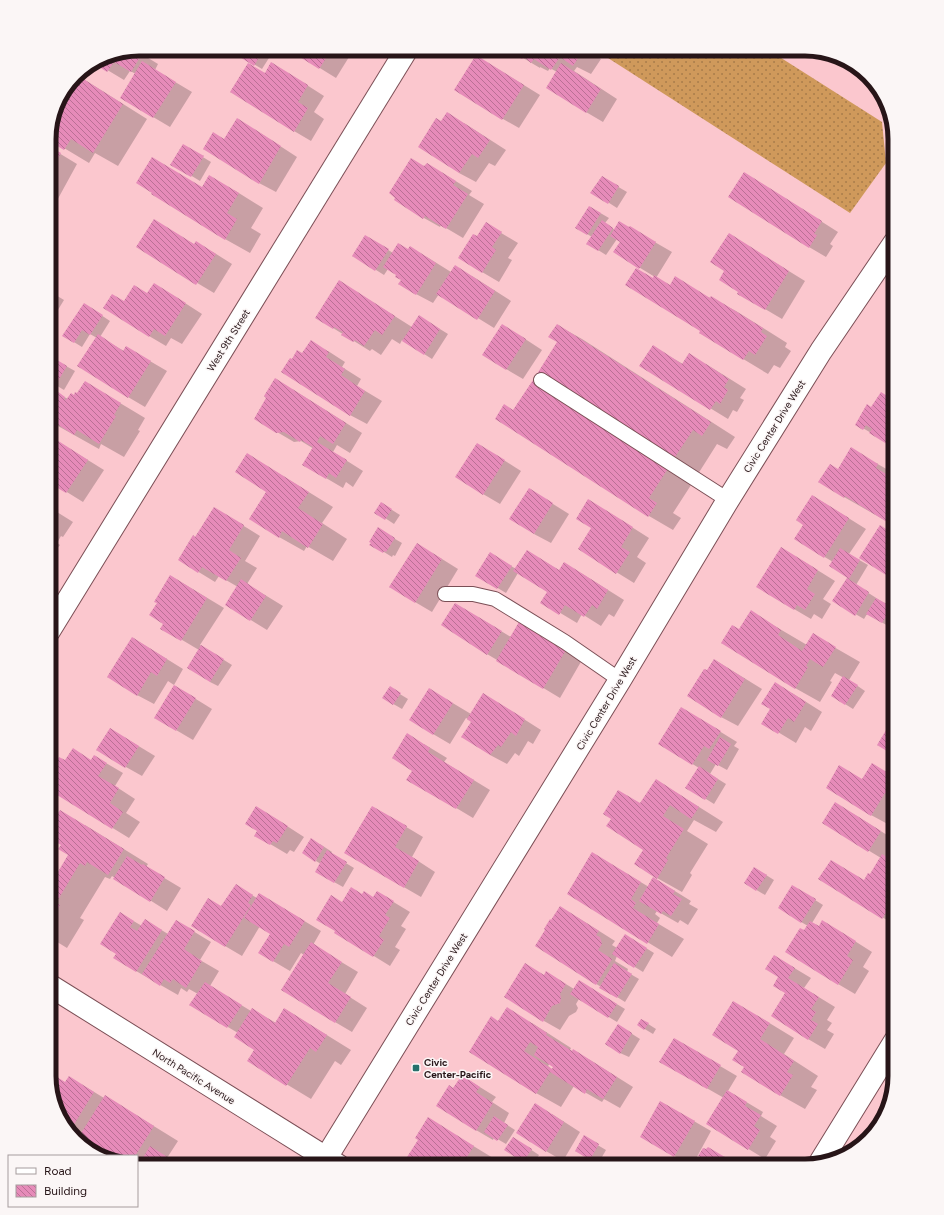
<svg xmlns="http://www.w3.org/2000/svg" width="944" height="1215" viewBox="0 0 944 1215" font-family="Figtree,sans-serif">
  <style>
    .grass { fill: url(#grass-dots) }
    .shadow { fill: #0003; fill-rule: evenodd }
    .building { fill: url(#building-back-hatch); fill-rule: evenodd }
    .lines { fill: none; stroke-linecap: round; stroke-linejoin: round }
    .service-casing { stroke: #7b4f56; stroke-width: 16 }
    .minor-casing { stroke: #7b4f56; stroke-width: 24 }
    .secondary-casing { stroke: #7b4f56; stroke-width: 24 }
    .service { stroke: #fff; stroke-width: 14 }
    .minor { stroke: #fff; stroke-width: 22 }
    .secondary { stroke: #fff; stroke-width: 22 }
    .poi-dot { fill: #26706b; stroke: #fbf6f6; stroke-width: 1.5 }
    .labels { text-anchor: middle; stroke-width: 3; stroke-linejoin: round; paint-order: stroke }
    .street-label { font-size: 10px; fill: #271518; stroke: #fbf6f6 }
    .poi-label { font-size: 10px; font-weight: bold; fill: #271518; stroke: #fbf6f6; text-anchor: start }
    .rim { fill: none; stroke: #271518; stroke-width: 5 }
  </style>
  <defs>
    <pattern id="grass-dots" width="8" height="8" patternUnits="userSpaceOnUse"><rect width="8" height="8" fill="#cf995b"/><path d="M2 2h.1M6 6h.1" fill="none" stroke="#a87c4a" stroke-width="1.8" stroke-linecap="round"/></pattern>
    <pattern id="building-back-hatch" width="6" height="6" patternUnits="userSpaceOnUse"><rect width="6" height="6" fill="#e68bb9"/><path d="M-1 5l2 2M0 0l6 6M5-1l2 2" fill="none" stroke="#ba7095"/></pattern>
  </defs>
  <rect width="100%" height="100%" fill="#fbc7ce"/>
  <path class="grass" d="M594,49H767L882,122L886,163L850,213Z"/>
  <g class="shadow">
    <path d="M139,49H149L145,56L158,64L155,70L192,92L170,127L121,98L136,74L130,71L124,80L94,62L105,56Z"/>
    <path d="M187,49H206L201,57Z"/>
    <path d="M235,49H273L274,50L262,69L233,52Z"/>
    <path d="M289,49H354L336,78Z"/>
    <path d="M508,49H586L601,59L591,74L577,67L574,71L617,99L603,122L586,112L557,72L550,68L548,71L540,67V68Z"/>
    <path d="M493,66L540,95L519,128L503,119Z"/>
    <path d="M288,73L324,96L314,112L324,119L311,141L294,131L265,74Z"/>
    <path d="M77,75L147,119L118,166L95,153L89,163L49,139L58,99Z"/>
    <path d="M442,123H464L506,150L495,166L489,163L476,182L459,173Z"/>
    <path d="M254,129L297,157L276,192L259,183Z"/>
    <path d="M183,145L211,162L200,181L172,164Z"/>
    <path d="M49,147L77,164L54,206L51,204L49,208Z"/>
    <path d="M425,167L444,174L472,191L469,195L484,204L463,238L441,225L440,227L424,218Z"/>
    <path d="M610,182L627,192L617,208L592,192Z"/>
    <path d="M761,183L838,232L830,244L833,246L826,257L809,247Z"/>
    <path d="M202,188L234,190L263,208L251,228L261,234L250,253L225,239Z"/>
    <path d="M590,207L609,218L605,223L615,230L646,237L672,252L656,278L670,286L711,298L736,311L787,343L785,347L791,351L780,368L774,365L768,374L700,333L701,331L653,279L655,277L614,252L621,241L617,239L606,255L598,250L592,237L577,228Z"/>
    <path d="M154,220L195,245L213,252L232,264L214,293L137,247Z"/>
    <path d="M486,224L518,243L508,258L512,260L499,282L482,272L477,237Z"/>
    <path d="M374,241L393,253L409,250L427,257L451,272L472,276L511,301L494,328L439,294L433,303L416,294L398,275L388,269L384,275L354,256Z"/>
    <path d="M745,244L805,281L782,319L765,309Z"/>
    <path d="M339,281L412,327L427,321L448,334L432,359L402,340L400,344L392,339L381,355L372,349L370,351L333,328Z"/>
    <path d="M49,291L64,300L53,318L49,315Z"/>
    <path d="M147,294H171L202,314L182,344L171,338L166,346L149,336L124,302Z"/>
    <path d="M92,309L110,321L100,337L124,351L143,357L167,371L145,407L128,397L97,338L90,334L82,347L64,336Z"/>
    <path d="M557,325L582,339L735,437L727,449L717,444L698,474L674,459L558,342Z"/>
    <path d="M519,335L542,350L523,379L506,369Z"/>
    <path d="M328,351L345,362L342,367L361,379L357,386L382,401L367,424L350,415L292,360L303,354Z"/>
    <path d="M669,356L683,364H706L746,389L740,398L744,400L737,412L733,410L728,419L641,366Z"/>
    <path d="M55,360L75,371L64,390L49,381Z"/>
    <path d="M85,382L145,418L138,430L140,431L124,457L101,444L99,449L49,421V391L56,395L57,393L68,399L77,394Z"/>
    <path d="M292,389L362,433L350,453L337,445L333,452L363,471L353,487L346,482L343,488L326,478L314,449L301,441L294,442L277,432Z"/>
    <path d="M558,395L693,482L673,513L681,518L673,530L649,516L496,418Z"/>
    <path d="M872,408L888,443L856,424Z"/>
    <path d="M49,436L104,470L83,502L49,481Z"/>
    <path d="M247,454L333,507L322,523L347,539L333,561L307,546L304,551L279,537L268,492Z"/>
    <path d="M494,454L521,471L500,504L483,494Z"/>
    <path d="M876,463L895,474V526L844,497L838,470Z"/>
    <path d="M813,496L866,529L849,554L868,565L856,585L895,610V620L890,627L867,614L864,619L833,601L848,577L833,562L795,539L805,524Z"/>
    <path d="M545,499L569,514L551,543L534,534Z"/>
    <path d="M381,503L400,515L394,524L376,512Z"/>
    <path d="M49,507L73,522L63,537L61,536L57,543L60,545L56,550L53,548L49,555Z"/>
    <path d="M605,510L649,538L637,557L646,563L634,583L579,549Z"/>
    <path d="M231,518L260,536L245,561L257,568L247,584L283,606L267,630L227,605L238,587L219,576L215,582L179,560L196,538Z"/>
    <path d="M378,529L402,543L395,556L393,555L392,557L371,544Z"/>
    <path d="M434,554L458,569L432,612L415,602Z"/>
    <path d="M498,558L516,569L544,561L560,571L581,573L624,600L614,617L609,614L601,626L582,614L577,623L542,602L548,592L518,573L506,593L476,575Z"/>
    <path d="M798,558L835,581L823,599L831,604L822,619L814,614L811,619L794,609Z"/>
    <path d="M171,576L224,608L200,645L232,665L218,686L210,682L199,650L162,628L165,623L158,603Z"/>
    <path d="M751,612L807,645L813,635L860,662L849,680L865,691L853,709L845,704L844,678L835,673L830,681L832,682L820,702L795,688Z"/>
    <path d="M478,617L511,637L519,623L582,660L560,698L487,654Z"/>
    <path d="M133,638L183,669L174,685L168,681L154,704L137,695Z"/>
    <path d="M715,660L762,689L738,726L721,717L707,672Z"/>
    <path d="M390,688L408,699L402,709L383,698Z"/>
    <path d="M792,693L822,712L811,731L805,727L796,743L763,723Z"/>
    <path d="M191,696L212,709L193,740L176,730Z"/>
    <path d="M446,699L471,714L500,704L541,730L533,744L528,741L519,756L515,753L507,764L490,755L472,721L466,718L450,744L433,734Z"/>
    <path d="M698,718L737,742L734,746L739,749L727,770L716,764L710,774L726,784L714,804L687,787L699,768L660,744Z"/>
    <path d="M127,739L155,756L142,776L126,767Z"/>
    <path d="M424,744L447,758L444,762L490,790L473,818L408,779L413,770Z"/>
    <path d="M94,756L123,773L115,786L135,799L126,813L140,822L129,838L49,789L66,761L91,760Z"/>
    <path d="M895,774V828L871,815L863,780L893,777Z"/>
    <path d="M656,780L723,822L716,832L694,820L687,831L708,844L690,873L692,875L682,892L657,878L644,850L641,804Z"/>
    <path d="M373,807L423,837L412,857L435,872L421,897L345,853Z"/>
    <path d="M852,813L895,840V844L887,858L895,863V925L820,879L864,881L870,875L881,858L823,823Z"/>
    <path d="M273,817L304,837L294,852L290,850L287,854L255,835Z"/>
    <path d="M85,825L148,864L146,867L181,888L167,911L112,876L110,879L105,877L80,918L84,920L67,948L49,937V885L51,886L70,855Z"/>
    <path d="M320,844L332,852L331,854L354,868L343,887L316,872L321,864L316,861Z"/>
    <path d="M617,868L649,887L670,888L691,901L689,904L698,909L688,925L680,920L678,923L657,911L655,914L660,918L657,923L684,939L672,957L568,894Z"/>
    <path d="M755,868L774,880L765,895L745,883Z"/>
    <path d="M237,886L257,898L276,904L321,931L313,945L358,972L345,994L367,1008L352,1032L335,1022L304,955L301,953L290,971L273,961L271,933L260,926L242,956L225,946L222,907Z"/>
    <path d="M801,891L823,905L812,923L819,927L839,931L872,952L863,967L869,971L855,994L838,984L804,931L808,926L801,922Z"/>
    <path d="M377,892L410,912L401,926L406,929L395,947L400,950L390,966L335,932L342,903L363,895L374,898Z"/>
    <path d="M120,913L142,926L145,920L168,934L193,931L211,942L200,960L219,971L210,986L251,1011L252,1009L276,1023L285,1009L309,1024L351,1050L341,1065L335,1061L311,1099L248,1061L255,1050L238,1033L191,1005L198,994L189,989L187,992L181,988L178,995L136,971L117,954Z"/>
    <path d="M577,917L615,941L612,945L617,948L633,940L654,953L643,972L617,956L615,961L628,969L627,972L639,979L625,1002L536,946Z"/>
    <path d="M791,966L811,978L804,988L835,1007L827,1020L832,1023L827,1030L834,1034L825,1049L808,1039L786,993L774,985Z"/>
    <path d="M546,972L574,989L587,986L625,1009L617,1022L579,999L576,1004L578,1008L576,1012L569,1016L560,1030L544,1021Z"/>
    <path d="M758,1016L794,1038L784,1054L818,1076L811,1087L817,1090L805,1109L780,1095L746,1067Z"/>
    <path d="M642,1020L656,1029L653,1034L638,1025Z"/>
    <path d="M499,1022L532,1023L571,1048L570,1050L590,1060L633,1087L620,1108L604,1099L602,1102L574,1086L561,1107L536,1093ZM550,1063L555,1067L553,1070L548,1066Z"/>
    <path d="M626,1030L640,1039L629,1057L620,1053Z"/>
    <path d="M674,1039L737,1076L728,1091L763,1112L761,1116L777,1126L770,1137L776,1141L765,1159L708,1124L724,1098L661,1062Z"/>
    <path d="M49,1073L66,1083L86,1087L104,1098L105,1096L178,1141L167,1158L179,1166H139L137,1165V1156H102L94,1154L64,1126Z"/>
    <path d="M462,1076L496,1097L492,1102L509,1113L504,1123L515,1130L506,1144L494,1137L493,1140L476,1130L454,1090Z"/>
    <path d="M661,1102L711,1131L692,1166L641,1137Z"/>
    <path d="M552,1114L580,1132L563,1161L546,1151Z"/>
    <path d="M429,1119L498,1161L494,1166H423L419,1140Z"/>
    <path d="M584,1137L606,1150L598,1164L576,1151Z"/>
    <path d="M521,1143L539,1155L532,1166L506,1150Z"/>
  </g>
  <g class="building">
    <path d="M185,49H195L192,54Z"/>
    <path d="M234,49H264L254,66L232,52Z"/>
    <path d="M287,49H332L319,69Z"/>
    <path d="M506,49H584L573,66L560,57L551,70L534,59L531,63L524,57L522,59Z"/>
    <path d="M136,50L142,54L131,72L114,62L107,72L93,63L105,56Z"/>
    <path d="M476,55L524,85L502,120L454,90Z"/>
    <path d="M142,61L176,82L153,118L120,98Z"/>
    <path d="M271,62L308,85L298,102L308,108L294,132L230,92L248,63L265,73Z"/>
    <path d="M561,63L601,89L586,113L546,88Z"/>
    <path d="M77,75L123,104L93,153L71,139L64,150L49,141V133L58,99Z"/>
    <path d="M447,112L490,140L478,158L472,154L459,173L418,147L436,118L441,121Z"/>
    <path d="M237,118L281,146L259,184L203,149L213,132L224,139Z"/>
    <path d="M183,144L204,156L191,177L170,165Z"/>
    <path d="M49,146L61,153L49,174Z"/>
    <path d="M152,157L202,187L209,175L239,193L227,213L237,219L225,240L151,194L152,193L136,183Z"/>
    <path d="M411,158L424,166L427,163L456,181L453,185L468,194L446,229L425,216L423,219L394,200L395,198L389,193Z"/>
    <path d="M744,172L822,221L814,234L817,235L809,248L728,197Z"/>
    <path d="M602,176L619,186L608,204L590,193Z"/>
    <path d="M589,206L601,213L587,235L575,228Z"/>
    <path d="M154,219L194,244L196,241L216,254L196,285L136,247Z"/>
    <path d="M602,220L613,228L598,251L586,244Z"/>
    <path d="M619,221L629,227L630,226L656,242L639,269L613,252L620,242L610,236Z"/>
    <path d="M486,222L502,232L492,247L496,250L482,273L458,258L473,234L477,236Z"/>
    <path d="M729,233L789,271L765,310L737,294L738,292L719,280L724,271L710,262Z"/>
    <path d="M365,235L389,249L375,271L352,256Z"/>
    <path d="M398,243L408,249L410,246L436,263L416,295L398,284L401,280L395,277L396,275L383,267Z"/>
    <path d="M455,265L495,291L477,320L436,294Z"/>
    <path d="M636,268L653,278L654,275L670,285L675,276L710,298L711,296L763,328L761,332L767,336L755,355L749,351L743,360L699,333L700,331L625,285Z"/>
    <path d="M339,280L395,316L382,335L375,330L364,346L355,340L353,342L341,335L343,332L334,327L333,329L315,318Z"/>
    <path d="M154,283L186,303L165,336L154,329L149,337L103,308L112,294L124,301L134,285L147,293Z"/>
    <path d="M84,303L103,315L90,335L82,330L74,343L62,336Z"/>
    <path d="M419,315L440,329L424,355L402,341Z"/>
    <path d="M502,324L526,339L506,370L482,355Z"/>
    <path d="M557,324L711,422L702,436L693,430L673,460L537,374L557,342L548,337Z"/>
    <path d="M98,334L123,351L126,346L151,361L128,398L77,366Z"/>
    <path d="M311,340L329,352L326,357L345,369L341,375L365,391L350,416L281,372L290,358L292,359L297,350L302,353Z"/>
    <path d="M653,345L682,364L689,353L729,379L724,387L728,390L720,404L716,401L710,410L639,366Z"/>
    <path d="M49,355L67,366L55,386L49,382Z"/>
    <path d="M895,365V377L889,374Z"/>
    <path d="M275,378L346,423L333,444L320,436L317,442L347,460L336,478L329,473L326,479L302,465L313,447L301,440L300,442L284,432L276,433L254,419L266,398L264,396Z"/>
    <path d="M533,380L669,467L649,498L657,503L648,517L495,419L504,404L513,410Z"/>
    <path d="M85,381L121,403L114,415L116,416L99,444L77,430L74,435L57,424L56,426L49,422V391L55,394L57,391L65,397L64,399L66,400L71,393L74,395L75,392L77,393Z"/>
    <path d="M881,392L895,401V449L869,433L872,429L866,425L863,430L855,425L867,404L871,407Z"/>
    <path d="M49,435L88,460L66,493L49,483Z"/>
    <path d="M477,443L505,460L483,495L455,477Z"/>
    <path d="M851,447L878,464L876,468L893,478L895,475V527L845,496L844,498L818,482L830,464L838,469Z"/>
    <path d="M247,453L309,492L298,508L323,524L308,548L282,531L279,538L249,519L266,492L235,472Z"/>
    <path d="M529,488L553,503L534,534L509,519Z"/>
    <path d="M812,495L849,518L824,558L794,539L803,525L796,520Z"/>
    <path d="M588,499L633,527L621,547L630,552L616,574L578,549L591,528L576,519Z"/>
    <path d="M381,502L392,509L385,520L374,513Z"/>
    <path d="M49,507L57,512L49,524Z"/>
    <path d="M214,507L244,525L229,550L241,558L226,581L202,567L198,573L178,560L193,535L195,537Z"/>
    <path d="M880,525L895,535V578L894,580L859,558Z"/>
    <path d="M378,527L395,538L386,552L384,551L383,553L369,545L371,543L369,542Z"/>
    <path d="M417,543L442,559L415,603L389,587Z"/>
    <path d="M781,547L818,570L807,589L815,594L805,610L797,605L794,610L756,587Z"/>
    <path d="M840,548L860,560L849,579L829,566Z"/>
    <path d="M527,550L559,570L564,562L608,590L597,609L592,605L584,617L565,605L559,615L540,603L547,592L513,571Z"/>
    <path d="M490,552L512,566L497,589L475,576Z"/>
    <path d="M170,575L207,598L181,641L160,629L163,624L149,615L157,603L154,602Z"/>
    <path d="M847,578L869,592L855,616L832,601Z"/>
    <path d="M241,579L266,596L250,621L225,605Z"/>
    <path d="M876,598L892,607L882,623L866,614Z"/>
    <path d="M455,603L502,631L487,655L441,625Z"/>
    <path d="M751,610L781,630L778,635L802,651L813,633L836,647L823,667L810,659L806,666L808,667L795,689L721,643L732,625L739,629Z"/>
    <path d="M519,622L566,650L543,689L496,661Z"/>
    <path d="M132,637L167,659L157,676L151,672L137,696L107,677Z"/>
    <path d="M201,645L224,659L210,682L187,668Z"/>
    <path d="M714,659L745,679L721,718L687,696L704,669L707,670Z"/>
    <path d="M843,676L858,685L845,705L831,696Z"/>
    <path d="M775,682L806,702L794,722L788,718L778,734L761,724L770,709L761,704Z"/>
    <path d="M174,685L196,698L176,731L154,718Z"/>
    <path d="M390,686L401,693L393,705L382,698Z"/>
    <path d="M429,688L453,703L433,735L409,720Z"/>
    <path d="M483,693L525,719L516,736L511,732L501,747L498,745L490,755L461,737L471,722L467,719Z"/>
    <path d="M681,707L721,731L709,749L704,746L692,765L658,744Z"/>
    <path d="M891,722L895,725V756L877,745Z"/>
    <path d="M110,728L139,746L125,768L96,750Z"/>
    <path d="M407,733L430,748L428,752L474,780L456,809L406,780L412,771L392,758Z"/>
    <path d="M720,737L731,744L718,766L707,760Z"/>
    <path d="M73,748L91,760L94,755L107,763L98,776L119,788L110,803L123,812L112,829L49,790V773L59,757L65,760Z"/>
    <path d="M872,763L893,776L895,772V799L885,793L871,816L826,788L839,765L862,779Z"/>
    <path d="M699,766L718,779L705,800L685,788Z"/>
    <path d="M656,779L699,807L691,819L670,805L663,816L684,829L666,858L668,860L657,879L634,864L643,850L606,826L611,819L603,814L618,790L640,803Z"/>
    <path d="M835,802L881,831L868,852L822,823Z"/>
    <path d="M256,806L288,826L277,843L273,841L270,845L254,836L257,831L245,824Z"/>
    <path d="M372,806L407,826L395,847L419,861L404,888L344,853Z"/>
    <path d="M60,810L124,849L108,875L87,862L85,866L80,863L56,903L60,905L49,924V887L68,855L58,849L61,845L49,838V826Z"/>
    <path d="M311,838L324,847L315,862L302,853Z"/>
    <path d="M327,850L347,862L334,883L315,872Z"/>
    <path d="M592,852L641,882L631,899L636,903L633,908L659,924L647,944L567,894Z"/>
    <path d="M882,854L895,862V898L882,919L818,879L831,860L864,880L868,873L870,874Z"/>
    <path d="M127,856L142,865L143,864L165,877L150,902L113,879Z"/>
    <path d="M754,867L767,875L756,891L744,883Z"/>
    <path d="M653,877L675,891L673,894L682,899L671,916L663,911L661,914L639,901Z"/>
    <path d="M236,884L253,895L248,903L251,905L225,947L191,926L208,898L221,906Z"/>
    <path d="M792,885L816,899L801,923L778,908Z"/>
    <path d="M351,887L362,894L364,891L373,897L377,891L394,901L385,915L390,918L379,936L384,940L373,957L334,933L335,931L316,920L331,895L342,902Z"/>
    <path d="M259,893L305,921L289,947L284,944L273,962L258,953L270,934L244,918Z"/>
    <path d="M560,906L599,931L596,935L600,937L602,944L598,950L612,959L596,985L535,946L545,930L544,929L550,919L551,920Z"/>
    <path d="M120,912L134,921L130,927L137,931L145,919L162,930L136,972L113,958L116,954L100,944Z"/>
    <path d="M176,920L195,931L184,949L202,961L186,988L173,979L170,983L164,979L160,986L142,974Z"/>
    <path d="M822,920L856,941L847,956L853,960L838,985L785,952L800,928L804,930L810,921L819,926Z"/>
    <path d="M625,934L647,948L634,968L612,954Z"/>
    <path d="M311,942L342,962L328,983L351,997L335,1023L281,990Z"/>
    <path d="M774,955L795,968L788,978L819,997L811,1009L816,1012L811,1020L818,1024L808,1040L771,1016L785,993L773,986L778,977L765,969Z"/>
    <path d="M525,963L544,975L546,971L566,984L560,994L561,998L560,1003L552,1006L543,1022L504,997Z"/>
    <path d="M614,963L632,974L617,998L599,988Z"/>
    <path d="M579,980L617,1004L608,1018L570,994Z"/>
    <path d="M205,982L242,1005L227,1028L189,1005Z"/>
    <path d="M733,1001L770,1023L760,1039L794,1061L787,1072L793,1075L780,1096L741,1072L744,1067L732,1060L738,1051L712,1035Z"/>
    <path d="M507,1007L547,1033L546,1035L572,1051L573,1049L617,1077L603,1099L587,1089L585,1094L550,1072L536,1094L469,1052L491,1016L498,1021ZM530,1042L538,1047L534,1055L553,1067L552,1069L524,1051Z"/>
    <path d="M252,1008L275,1023L284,1008L327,1035L316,1052L310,1048L286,1086L247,1061L254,1050L234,1037Z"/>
    <path d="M641,1019L649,1023L644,1030L637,1025Z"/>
    <path d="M618,1024L632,1033L620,1054L605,1044Z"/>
    <path d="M674,1038L721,1065L707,1089L659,1062Z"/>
    <path d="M49,1072L65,1082L69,1076L94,1092L70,1131L64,1126L49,1076Z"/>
    <path d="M462,1075L480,1087L476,1092L493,1103L476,1131L436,1106L449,1085L453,1088Z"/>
    <path d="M727,1090L747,1102L745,1106L761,1115L754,1126L760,1130L748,1150L706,1124Z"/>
    <path d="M105,1095L154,1126L135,1156H102L94,1154L83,1143L84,1141L78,1138Z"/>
    <path d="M660,1101L695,1121L674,1157L640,1137Z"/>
    <path d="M535,1103L564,1122L546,1152L516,1133Z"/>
    <path d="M494,1116L508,1125L497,1141L484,1132Z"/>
    <path d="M428,1117L474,1146L461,1166H421L407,1157L418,1140L415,1138Z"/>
    <path d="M584,1135L599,1144L590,1160L575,1151Z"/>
    <path d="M513,1137L532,1149L523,1162L504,1150Z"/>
    <path d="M150,1146L172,1160L168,1166H138Z"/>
    <path d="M708,1147L740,1166H696L701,1157L698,1156L703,1148L706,1149Z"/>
    <path d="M616,1158L629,1166H611Z"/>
  </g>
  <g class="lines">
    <g class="service-casing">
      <g id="service">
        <path d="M541,380L728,500"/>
        <path d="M445,594H473L495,599L565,642L620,680"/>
      </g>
    </g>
    <g class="minor-casing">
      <g id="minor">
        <path d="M49,631L407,49"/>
        <path d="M49,985L339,1166"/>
        <path d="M821,1161L895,1041"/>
      </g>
    </g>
    <g class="secondary-casing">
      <path id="secondary" d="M321,1166L620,680L728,500L821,351L895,242"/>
    </g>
    <use href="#service" class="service"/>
    <use href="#minor" class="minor"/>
    <use href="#secondary" class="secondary"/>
  </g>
  <rect class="poi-dot" x="412" y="1064" width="8" height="8" rx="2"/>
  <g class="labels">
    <g class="street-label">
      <text transform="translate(228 340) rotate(-58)" y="4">West 9th Street</text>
      <text transform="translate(774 426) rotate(-58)" y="4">Civic Center Drive West</text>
      <text transform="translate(606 703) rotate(-59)" y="4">Civic Center Drive West</text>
      <text transform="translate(436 979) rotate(-58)" y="4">Civic Center Drive West</text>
      <text transform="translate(194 1076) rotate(32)" y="4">North Pacific Avenue</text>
    </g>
    <g class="poi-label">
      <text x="424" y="1066">Civic<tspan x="424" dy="12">Center-Pacific</tspan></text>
    </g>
  </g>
  <path d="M0 0H944V1215H0ZM139 56H805A83 83 0 0 1 888 139V1076A83 83 0 0 1 805 1159H139A83 83 0 0 1 56 1076V139A83 83 0 0 1 139 56Z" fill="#fbf6f6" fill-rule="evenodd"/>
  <path class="rim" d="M139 56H805A83 83 0 0 1 888 139V1076A83 83 0 0 1 805 1159H139A83 83 0 0 1 56 1076V139A83 83 0 0 1 139 56Z"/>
  <rect x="8" y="1155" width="130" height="52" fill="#fbf6f6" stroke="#a69c9d"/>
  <rect x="16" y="1168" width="20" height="6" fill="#ffffff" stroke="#a69c9d"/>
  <text x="44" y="1175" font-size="12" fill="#271518">Road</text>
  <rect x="16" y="1185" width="20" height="12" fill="url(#building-back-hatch)" stroke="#a69c9d"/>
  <text x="44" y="1195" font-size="12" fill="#271518">Building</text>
</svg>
